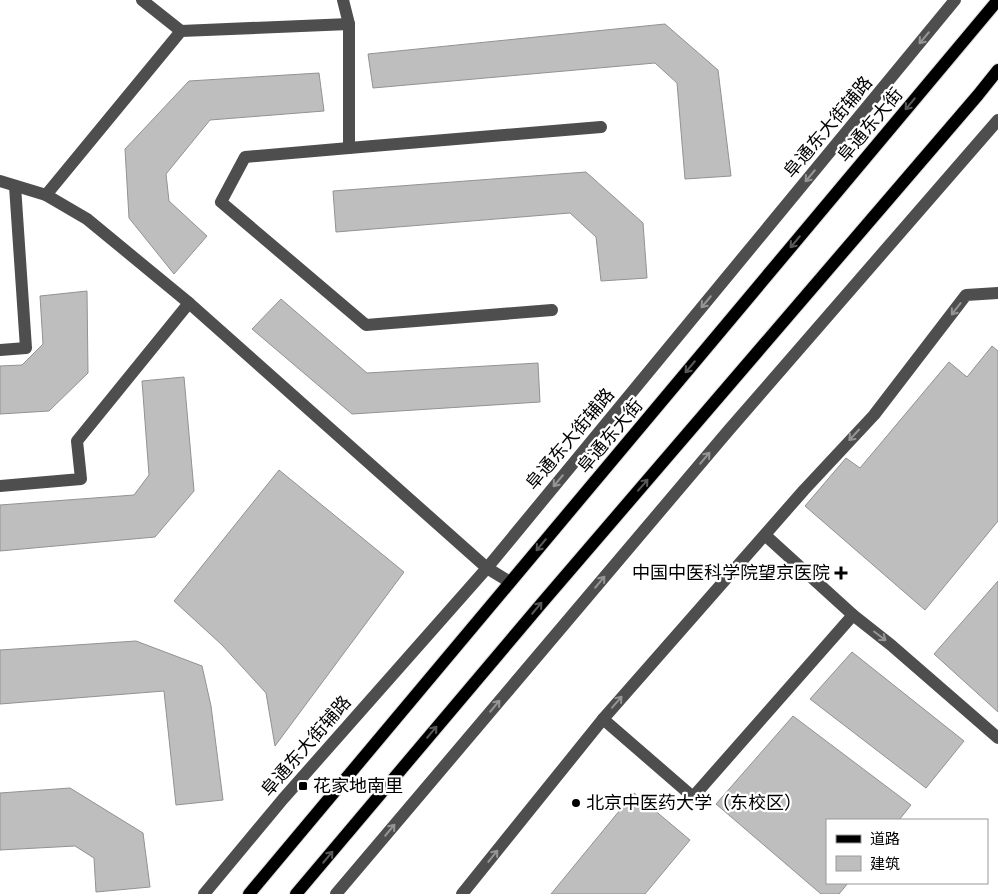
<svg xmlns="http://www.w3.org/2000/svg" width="998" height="894" viewBox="0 0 998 894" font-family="Signika,'Noto Sans SC',sans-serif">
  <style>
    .building { fill: #bebebe; stroke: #929292 }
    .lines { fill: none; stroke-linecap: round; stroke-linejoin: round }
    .major-casing { stroke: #dbdbdb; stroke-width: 14 }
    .minor { stroke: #4e4e4e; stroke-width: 12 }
    .major { stroke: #000; stroke-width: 12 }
    .oneway { stroke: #959595 }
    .oneway2 { stroke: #595959 }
    .poi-dot { fill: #000; stroke: #fff; stroke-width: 2 }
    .labels { text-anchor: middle; stroke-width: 4.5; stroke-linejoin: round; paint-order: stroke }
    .street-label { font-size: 18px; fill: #000; stroke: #fff }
    .poi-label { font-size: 18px; fill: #000; stroke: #fff; text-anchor: start }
  </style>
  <rect width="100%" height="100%" fill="#fff"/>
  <g class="building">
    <path d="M665,24L718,70L731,176L685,179L677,83L655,63L373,88L368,54Z"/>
    <path d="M319,73L324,111L210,120L166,174L169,201L207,236L174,274L129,218L125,149L189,81Z"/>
    <path d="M586,172L643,223L647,278L601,281L596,237L570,213L336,232L333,191Z"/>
    <path d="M87,291L88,373L49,411L0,414V366L22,365L43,344L40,296Z"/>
    <path d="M281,299L367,373L538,363L540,402L352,414L252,329Z"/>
    <path d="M992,346L998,351V521L925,610L805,506L846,458L860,468L949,362L967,377Z"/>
    <path d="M184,377L194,491L155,537L0,551V505L134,495L149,475L142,381Z"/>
    <path d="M279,470L404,572L275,746L266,693L222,645L174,601Z"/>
    <path d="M998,581V712L934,654Z"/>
    <path d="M136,641L202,666L211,706L223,800L176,805L164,691L0,704V650Z"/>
    <path d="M852,652L964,741L926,788L810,699Z"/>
    <path d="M793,716L911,805L899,820H827V883H848L839,894H821L716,804Z"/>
    <path d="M70,788L143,833L150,887L96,892L94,858L75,846L0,850V793Z"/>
    <path d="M634,793L690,840L645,894H551Z"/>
  </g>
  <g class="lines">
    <g class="major-casing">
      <g id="major">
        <path d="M249,894L998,0"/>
        <path d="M296,894L541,604L978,95L998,70"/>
      </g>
    </g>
    <g class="minor">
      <path d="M142,0L181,31L349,24"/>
      <path d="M343,0L349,24V148L601,127"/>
      <path d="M349,148L245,157L221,202L366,325L552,310"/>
      <path d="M0,181L46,195L87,219L189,303L487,568L510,582"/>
      <path d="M46,195L181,31"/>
      <path d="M0,350L26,348L15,186"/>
      <path d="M0,486L81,479L77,441L189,303"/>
      <path d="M765,535L853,615L891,645L998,738"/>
      <path d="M603,719L693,797L853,615"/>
      <path d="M204,894L283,799L487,568L955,0"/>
      <path d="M336,894L728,431L998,120"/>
      <path d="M462,894L603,719L804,490L874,415L966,295L998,293"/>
    </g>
    <use href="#major" class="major"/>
  </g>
  <defs><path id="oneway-shaft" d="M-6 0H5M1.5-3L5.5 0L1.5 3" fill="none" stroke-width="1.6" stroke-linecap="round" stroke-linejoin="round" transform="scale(1.25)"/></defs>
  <g class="oneway">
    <use href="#oneway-shaft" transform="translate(924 38) rotate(130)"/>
    <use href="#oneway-shaft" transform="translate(810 176) rotate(130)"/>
    <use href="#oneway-shaft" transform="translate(706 302) rotate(130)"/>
    <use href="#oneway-shaft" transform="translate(956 309) rotate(128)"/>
    <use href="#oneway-shaft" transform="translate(854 435) rotate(133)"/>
    <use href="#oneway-shaft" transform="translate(705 458) rotate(-50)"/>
    <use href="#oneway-shaft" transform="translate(558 481) rotate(130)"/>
    <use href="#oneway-shaft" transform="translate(600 582) rotate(-50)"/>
    <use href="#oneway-shaft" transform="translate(880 636) rotate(37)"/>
    <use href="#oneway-shaft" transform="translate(617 702) rotate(-49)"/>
    <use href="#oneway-shaft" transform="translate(495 706) rotate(-50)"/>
    <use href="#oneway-shaft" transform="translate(390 830) rotate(-50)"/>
    <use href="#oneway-shaft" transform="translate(493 856) rotate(-51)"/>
  </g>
  <g class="oneway2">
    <use href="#oneway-shaft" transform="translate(910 104) rotate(130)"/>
    <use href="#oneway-shaft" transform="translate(795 242) rotate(130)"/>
    <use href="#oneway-shaft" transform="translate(690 367) rotate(130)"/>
    <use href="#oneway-shaft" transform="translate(643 485) rotate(-49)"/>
    <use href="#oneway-shaft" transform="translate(541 545) rotate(130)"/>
    <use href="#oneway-shaft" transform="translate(537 608) rotate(-50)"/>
    <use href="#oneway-shaft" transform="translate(432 732) rotate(-50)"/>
    <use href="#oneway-shaft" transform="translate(328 857) rotate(-50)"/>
  </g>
  <g class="poi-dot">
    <path d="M838.5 565.5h5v5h5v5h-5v5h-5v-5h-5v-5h5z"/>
    <rect x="298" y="781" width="10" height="10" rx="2.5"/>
    <circle cx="576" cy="803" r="5"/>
  </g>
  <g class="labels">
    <g class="street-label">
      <text transform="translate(870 125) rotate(-50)" y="6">阜通东大街</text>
      <text transform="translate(828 127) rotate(-50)" y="6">阜通东大街辅路</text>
      <text transform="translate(610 436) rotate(-50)" y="6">阜通东大街</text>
      <text transform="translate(570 439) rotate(-50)" y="6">阜通东大街辅路</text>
      <text transform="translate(306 746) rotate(-49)" y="6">阜通东大街辅路</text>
    </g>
    <g class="poi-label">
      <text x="830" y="579" text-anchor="end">中国中医科学院望京医院</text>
      <text x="313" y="792">花家地南里</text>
      <text x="586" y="809">北京中医药大学（东校区）</text>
    </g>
  </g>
  <rect x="826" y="819" width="162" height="65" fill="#ffffff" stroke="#999999"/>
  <rect x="836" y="835" width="25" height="8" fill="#000000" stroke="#999999"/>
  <text x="870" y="844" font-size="15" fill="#000000">道路</text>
  <rect x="836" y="856" width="25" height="15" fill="#bebebe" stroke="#999999"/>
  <text x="870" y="869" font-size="15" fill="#000000">建筑</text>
</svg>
